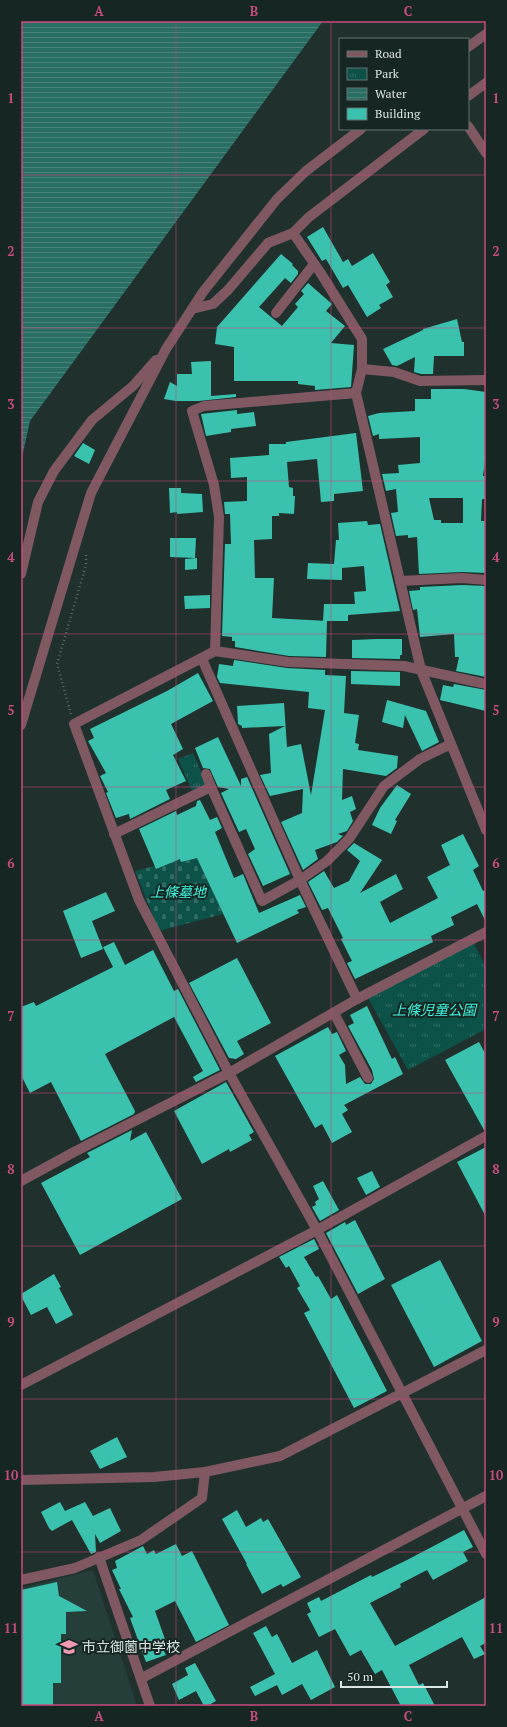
<svg xmlns="http://www.w3.org/2000/svg" width="507" height="1727" viewBox="0 0 507 1727" font-family="'PT Serif','Noto Sans JP',serif">
  <style>
    .built { fill: #263e3a }
    .cemetery { fill: url(#cemetery-stones) }
    .park { fill: url(#park-tufts) }
    .water { fill: url(#water-rules) }
    .building { fill: #3bc2af; fill-rule: evenodd }
    .lines { fill: none; stroke-linecap: round; stroke-linejoin: round }
    .path { stroke: #5c6b68; stroke-width: 2.5; stroke-dasharray: 1 3; stroke-linecap: butt }
    .minor { stroke: #7f5862; stroke-width: 10 }
    .grid { fill: none; stroke: #c84b7d; stroke-width: 1; stroke-opacity: 0.55 }
    .labels { text-anchor: middle; stroke-width: 4; stroke-linejoin: round; paint-order: stroke }
    .park-label { font-size: 14px; font-style: italic; fill: #3df8df; stroke: #162623 }
    .poi-label { font-size: 14px; fill: #dbe5e3; stroke: #162623; text-anchor: start }
    .neatline { fill: none; stroke: #c84b7d; stroke-width: 1.5 }
    .grid-label { font-size: 13px; text-anchor: middle; font-weight: bold; fill: #c84b7d }
  </style>
  <defs>
    <pattern id="cemetery-stones" width="16" height="16" patternUnits="userSpaceOnUse"><rect width="16" height="16" fill="#0c5249"/><path d="M2 7V4a2 2 0 0 1 4 0v3zM10 15v-3a2 2 0 0 1 4 0v3z" fill="#2f6b63"/></pattern>
    <pattern id="park-tufts" width="24" height="20" patternUnits="userSpaceOnUse"><rect width="24" height="20" fill="#0c5249"/><path d="M3 7l-1-3M5 7V3M7 7l1-3M15 17l-1-3M17 17v-4M19 17l1-3" fill="none" stroke="#2f6b63"/></pattern>
    <pattern id="water-rules" width="6" height="5" patternUnits="userSpaceOnUse"><rect width="6" height="5" fill="#2a6e63"/><path d="M0 2.5h6" fill="none" stroke="#488379"/></pattern>
  </defs>
  <rect width="100%" height="100%" fill="#1f302d"/>
  <path class="built" d="M93,1570L137,1706H21V1588Z"/>
  <path class="cemetery" d="M197,855L223,914L159,931L135,871Z"/>
  <g class="park">
    <path d="M193,753L207,786L193,793L178,759Z"/>
    <path d="M473,942L486,967V1029L408,1070L368,998Z"/>
  </g>
  <path class="water" d="M21,21H323L30,421L21,462Z"/>
  <g class="building">
    <path d="M323,227L343,262L348,259L352,266L373,253L390,282L386,285L393,297L379,305L381,308L367,317L348,285L343,288L326,259L322,261L307,237Z"/>
    <path d="M281,254L293,264L292,265L298,271V274L291,283L285,278L259,307L282,326L298,307L295,304L304,294L301,291L308,283L332,304L326,311L345,326L331,343L354,345L351,387L315,390V386L298,384V381H234V347L215,344L217,327Z"/>
    <path d="M457,319L462,342H464V356H434L433,374H421L414,372L415,357L397,366L392,365L383,349L423,330V329Z"/>
    <path d="M211,361V396L236,394V397L199,401H176L164,399L170,382L177,386V374H192L191,362Z"/>
    <path d="M431,389H464L486,392L485,433H486V454L483,476H486V499H482L481,521H486V573L462,572L419,574L417,537L408,538V535L396,536L391,513L398,512L396,489L386,491L382,474L399,473L398,465L420,463V437L379,439V434L373,436L368,416L379,413L415,411V399H431ZM429,498H463V523H441V520H434Z"/>
    <path d="M237,410V414L254,412L256,426L231,429V432L206,436L201,414Z"/>
    <path d="M356,433L363,491L334,494V501L321,502L317,459L287,462L289,487L293,488V496H295L294,514L279,513V516H272V539L254,540L255,578H274L272,618L327,621L326,657L289,656L235,647V641H232V637L222,636L225,544H231L230,514H225L224,502L247,501V477L231,478L230,458L269,455V444H286V442Z"/>
    <path d="M83,443L95,450L89,464L74,456Z"/>
    <path d="M169,488H181V493L202,494L203,512L177,514V512L170,513Z"/>
    <path d="M367,521L368,525L380,524L400,611L348,615V621H323L324,604H355L354,592L366,591L364,566L342,568V580L307,579L308,563L334,564L336,540H339L338,523Z"/>
    <path d="M170,538H196L195,558L170,557Z"/>
    <path d="M197,558V569L185,570V559Z"/>
    <path d="M462,585L486,586V677L456,671L459,657H455L454,634L420,637L417,609L413,610L409,591L420,590V587Z"/>
    <path d="M210,595V608L185,609L184,596Z"/>
    <path d="M377,639H402V655H400V659L352,658V640Z"/>
    <path d="M234,660L287,668L325,670V675L346,676L344,713L359,715L355,743L359,744L358,750L398,756L397,768L386,776L343,769L342,800L352,796L356,809L350,812L353,821L347,831L338,834L343,836L337,842L315,850L318,859L303,870L281,822L302,813L303,789L270,796L260,775L271,773L269,734L285,726L242,728V726L238,724L237,706L284,703L287,747L301,744L311,795L325,710L308,708L309,692L220,683L217,677L219,664L233,666Z"/>
    <path d="M351,671L400,672V686L351,684Z"/>
    <path d="M198,673L213,701L171,724L183,749L173,755L186,781L166,790L170,799L130,819L129,814L116,818L106,793L108,792L100,776L106,773L88,741L94,738L90,729L167,691Z"/>
    <path d="M454,684L486,690V711L440,700L443,685L453,687Z"/>
    <path d="M387,700L426,711L439,742L422,751L405,715L403,728L382,722Z"/>
    <path d="M218,737L241,786V779L247,777L290,874L263,886L248,854L255,849L246,829L239,832L221,793L229,789L218,787L210,769L203,768L195,748Z"/>
    <path d="M397,785L411,794L395,820L397,821L391,834L372,825L380,808Z"/>
    <path d="M200,800L210,820L217,817L222,828L215,832L234,878L243,874L259,913L300,895L306,907L297,910L299,913L237,943L197,858L181,862L180,859L156,869L139,829L176,811L177,815L196,806L197,801Z"/>
    <path d="M463,834L479,866L473,870L483,891L486,890V922L477,904L451,917L454,925L431,936L433,942L355,979L347,963L352,961L341,939L343,938L328,908L322,910L308,882L324,871L334,888L349,881L360,861L347,850L354,843L382,860L360,893L396,874L403,889L380,902L390,923L438,898L427,877L450,865L441,845Z"/>
    <path d="M106,892L115,911L92,921L103,949L81,958L63,911Z"/>
    <path d="M114,942L125,965L153,950L174,991L178,989L220,1070L196,1082L193,1077L203,1071L174,1017L105,1054L135,1111L134,1114L81,1141L51,1082L30,1093L21,1075V1007L34,1002L36,1006L113,967L103,947Z"/>
    <path d="M237,958L271,1023L237,1041L244,1054L236,1059L229,1058L189,983Z"/>
    <path d="M367,1006L392,1059L395,1057L403,1074L344,1105L348,1110L342,1114L352,1132L332,1143L322,1124L315,1128L275,1056L328,1027L332,1034L337,1032L346,1051L339,1055L345,1065L346,1084L360,1077L365,1084H371L374,1079L372,1070L348,1026L354,1023L350,1015Z"/>
    <path d="M479,1042L486,1055V1130H484L445,1060Z"/>
    <path d="M226,1082L254,1132L249,1135L252,1140L230,1152L229,1149L202,1164L174,1111Z"/>
    <path d="M132,1130L130,1141L146,1132L182,1199L80,1255L41,1183L90,1157L87,1153Z"/>
    <path d="M486,1147V1217L457,1162Z"/>
    <path d="M372,1171L380,1187L366,1195L357,1178Z"/>
    <path d="M323,1181L339,1210L320,1221L312,1207L316,1205L315,1202L319,1199L313,1186Z"/>
    <path d="M355,1220L385,1279L358,1294L326,1233L345,1222L346,1225Z"/>
    <path d="M314,1239L319,1249L304,1257L316,1277L318,1276L331,1299L337,1295L387,1391L354,1408L304,1313L310,1310L297,1288L300,1286L289,1266L286,1268L279,1257Z"/>
    <path d="M440,1260L482,1341L434,1367L391,1285Z"/>
    <path d="M54,1274L61,1287L59,1288L73,1315L56,1324L47,1307L31,1315L21,1296V1294Z"/>
    <path d="M117,1437L127,1457L100,1469L90,1451Z"/>
    <path d="M60,1502L65,1511L85,1502L93,1516L110,1508L121,1531L100,1543L95,1534L96,1552L91,1554L72,1520L52,1531L49,1528L41,1512Z"/>
    <path d="M237,1510L246,1527L261,1518L263,1522L268,1519L301,1577L283,1587L281,1584L262,1594L246,1564H247L222,1519Z"/>
    <path d="M464,1530L473,1547L463,1552L468,1561L433,1580L427,1570L400,1584L401,1587L370,1603L395,1646L486,1597V1643L480,1646L485,1654L474,1659L462,1637L409,1665L419,1685L423,1683L435,1706H401L382,1670L375,1674L361,1650L350,1656L335,1629L319,1637L307,1614L311,1612L307,1603L319,1597L321,1601L371,1575L372,1577L407,1560Z"/>
    <path d="M176,1544L182,1556L192,1551L229,1625L196,1642L175,1601L155,1611L166,1642L160,1644L166,1655L146,1662L130,1618L133,1617L119,1589H121L112,1570L117,1568L115,1561L143,1546L147,1554L154,1550L156,1554Z"/>
    <path d="M57,1582L59,1596L87,1611L66,1612V1634H61V1683H53V1706H21V1590Z"/>
    <path d="M266,1626L272,1637L277,1634L292,1663L317,1650L335,1687L311,1700L302,1684L282,1695L277,1685L255,1696L250,1687L275,1674L253,1633Z"/>
    <path d="M195,1663L216,1701L207,1706H204L196,1691L179,1700L172,1684L188,1675L185,1668Z"/>
  </g>
  <g class="lines">
    <path class="path" d="M71,714L57,664L86,565V555"/>
    <g class="minor">
      <path d="M468,47L486,34"/>
      <path d="M468,96L486,83"/>
      <path d="M468,126L486,153"/>
      <path d="M424,129L309,217L293,233L320,272L362,339V369L356,393L421,670L486,830"/>
      <path d="M192,309L213,304L228,290L268,243L293,233"/>
      <path d="M276,313L314,264"/>
      <path d="M362,369L394,372L420,381L486,380"/>
      <path d="M356,393L204,406L192,411L214,485L219,517L215,651L74,724L139,900L229,1073L317,1230L486,1554"/>
      <path d="M21,574L38,502L54,471L92,420L133,386L156,360"/>
      <path d="M400,581L462,578L486,580"/>
      <path d="M215,651L288,662L404,666L486,684"/>
      <path d="M202,659L300,880L327,861L349,839L384,786L420,759L451,744"/>
      <path d="M21,725L91,493L166,349L203,292L277,199L306,171L361,129"/>
      <path d="M206,774L211,787"/>
      <path d="M114,834L211,787L262,901L300,880L357,999"/>
      <path d="M334,1013L368,1078"/>
      <path d="M21,1181L74,1152L229,1073L357,999L486,932"/>
      <path d="M21,1385L317,1230L486,1136"/>
      <path d="M21,1480L154,1477L205,1472L280,1456L486,1350"/>
      <path d="M99,1557L150,1706"/>
      <path d="M21,1580L75,1568L141,1540L202,1498L205,1472"/>
      <path d="M142,1678L486,1496"/>
    </g>
  </g>
  <path class="grid" d="M176,21V1706M331,21V1706M21,175H486M21,328H486M21,481H486M21,634H486M21,787H486M21,940H486M21,1093H486M21,1246H486M21,1399H486M21,1552H486"/>
  <defs>
    <g id="school-bare" transform="scale(1.38)"><path d="M0-5L7-2L0 1L-7-2ZM-4 1L0 2.5L4 1V4Q0 6-4 4Z" fill="#f19ab1" stroke="#162623" stroke-width="2.5" paint-order="stroke"/></g>
  </defs>
  <g fill-rule="evenodd">
    <use href="#school-bare" x="69" y="1647"/>
  </g>
  <g class="labels">
    <g class="park-label">
      <text x="178" y="897">上條墓地</text>
      <text x="434" y="1015">上條児童公園</text>
    </g>
    <g class="poi-label">
      <text x="82" y="1652">市立御薗中学校</text>
    </g>
  </g>
  <rect width="507" height="1727" fill="none" stroke="#162623" stroke-width="44"/>
  <rect x="339" y="38" width="130" height="92" fill="#162623" stroke="#657270"/>
  <rect x="347" y="51" width="20" height="6" fill="#7f5862" stroke="#657270"/>
  <text x="375" y="58" font-size="12" fill="#dbe5e3">Road</text>
  <rect x="347" y="68" width="20" height="12" fill="url(#park-tufts)" stroke="#657270"/>
  <text x="375" y="78" font-size="12" fill="#dbe5e3">Park</text>
  <rect x="347" y="88" width="20" height="12" fill="url(#water-rules)" stroke="#657270"/>
  <text x="375" y="98" font-size="12" fill="#dbe5e3">Water</text>
  <rect x="347" y="108" width="20" height="12" fill="#3bc2af" stroke="#657270"/>
  <text x="375" y="118" font-size="12" fill="#dbe5e3">Building</text>
  <path d="M341 1681v6h106v-6" fill="none" stroke="#dbe5e3" stroke-width="2"/>
  <text x="347" y="1681" font-size="12" fill="#dbe5e3" stroke="#162623" stroke-width="3" paint-order="stroke">50 m</text>
  <rect x="22" y="22" width="463" height="1683" class="neatline"/>
  <g class="grid-label">
    <text x="99" y="16">A</text>
    <text x="254" y="16">B</text>
    <text x="408" y="16">C</text>
    <text x="11" y="103">1</text>
    <text x="496" y="103">1</text>
    <text x="11" y="256">2</text>
    <text x="496" y="256">2</text>
    <text x="11" y="409">3</text>
    <text x="496" y="409">3</text>
    <text x="11" y="562">4</text>
    <text x="496" y="562">4</text>
    <text x="11" y="715">5</text>
    <text x="496" y="715">5</text>
    <text x="11" y="868">6</text>
    <text x="496" y="868">6</text>
    <text x="11" y="1021">7</text>
    <text x="496" y="1021">7</text>
    <text x="11" y="1174">8</text>
    <text x="496" y="1174">8</text>
    <text x="11" y="1327">9</text>
    <text x="496" y="1327">9</text>
    <text x="11" y="1480">10</text>
    <text x="496" y="1480">10</text>
    <text x="11" y="1633">11</text>
    <text x="496" y="1633">11</text>
    <text x="99" y="1721">A</text>
    <text x="254" y="1721">B</text>
    <text x="408" y="1721">C</text>
  </g>
</svg>
